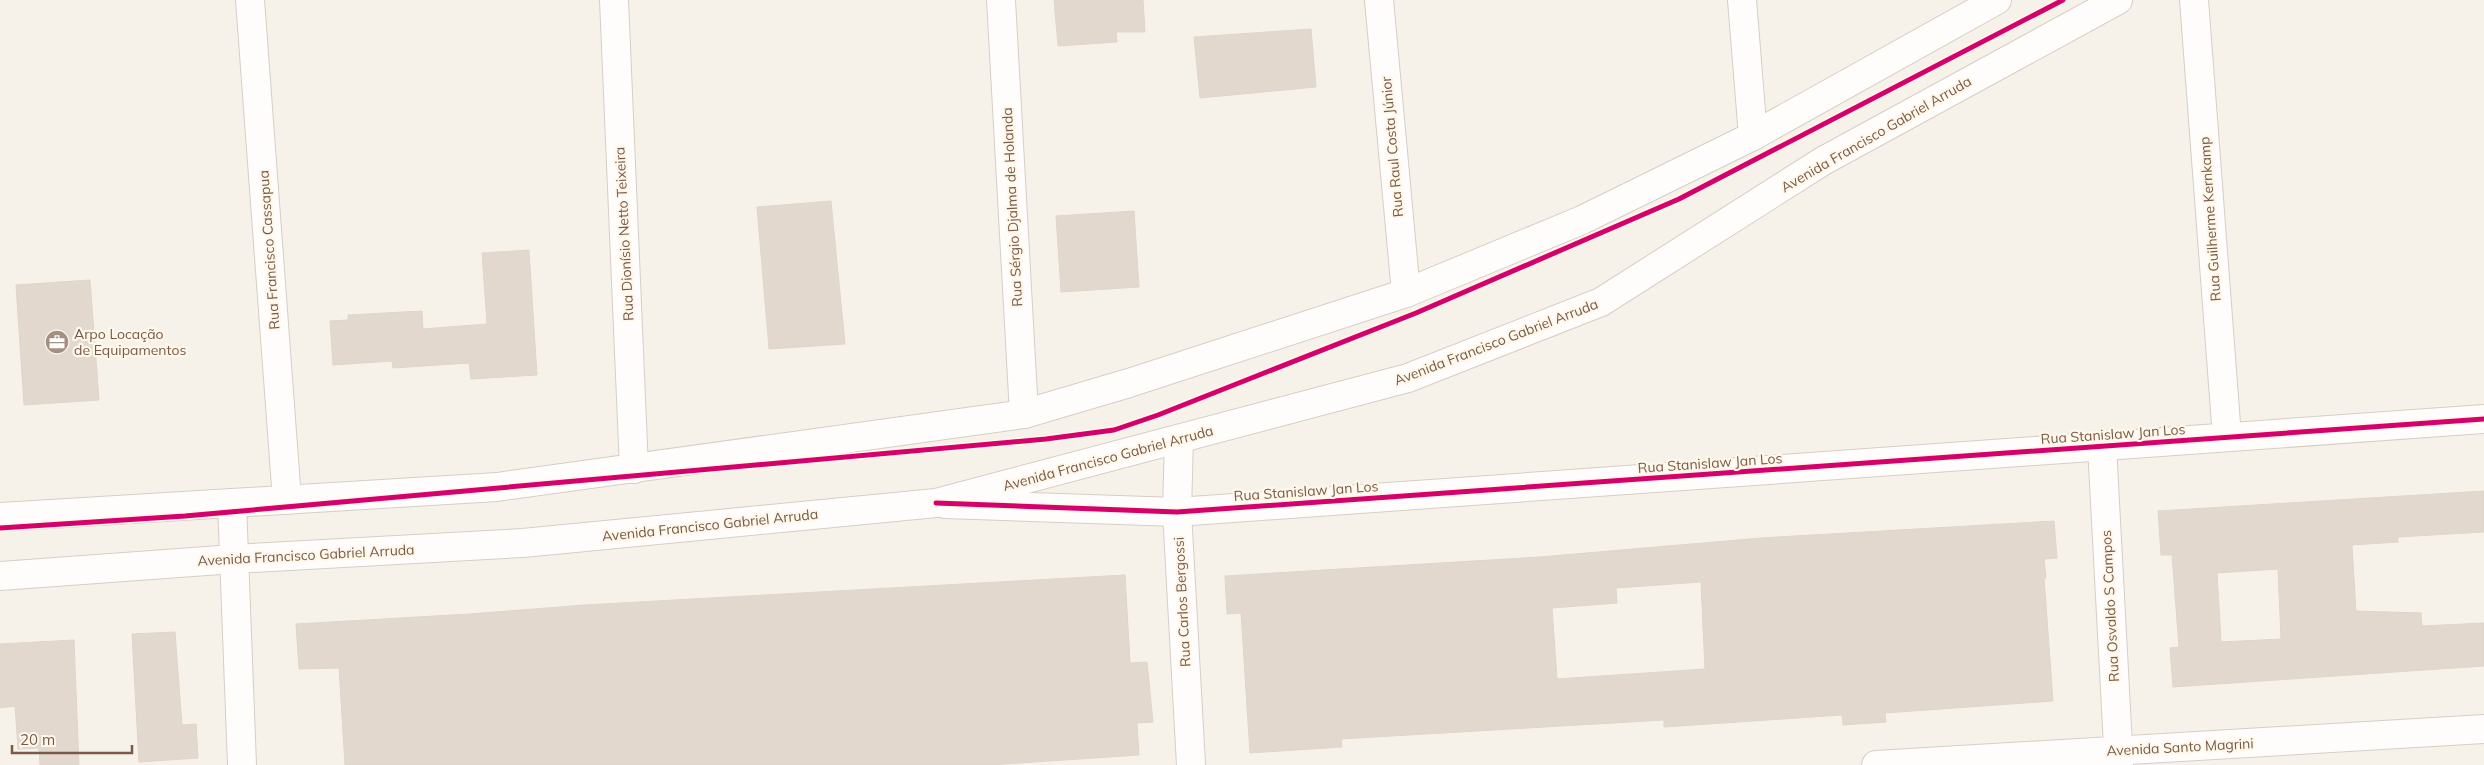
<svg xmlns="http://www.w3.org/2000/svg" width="2484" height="765" viewBox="0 0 2484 765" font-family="Mulish,sans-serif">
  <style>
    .building { fill: #e2d8ce; stroke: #e0d5cb; fill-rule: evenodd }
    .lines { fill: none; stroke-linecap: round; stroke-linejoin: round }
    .street-casing { stroke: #d6cec6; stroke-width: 30 }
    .secondary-casing { stroke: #d6cec6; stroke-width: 30 }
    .street { stroke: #fefdfc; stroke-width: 28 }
    .secondary { stroke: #fefdfc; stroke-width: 28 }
    .cycleway-casing { stroke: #fff8ea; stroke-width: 8 }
    .cycleway { stroke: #d6006c; stroke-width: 5 }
    .labels { text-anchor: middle; stroke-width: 4.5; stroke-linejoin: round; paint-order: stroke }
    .street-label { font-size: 14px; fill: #775a48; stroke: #fff8ea }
    .poi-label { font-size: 14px; fill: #775a48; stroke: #fff8ea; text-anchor: start }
  </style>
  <rect width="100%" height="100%" fill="#f7f2e9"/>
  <g class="building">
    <path d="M1054,0H1143L1145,32H1116L1117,42L1058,46Z"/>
    <path d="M1311,29L1316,87L1200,98L1194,37Z"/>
    <path d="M831,201L845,344L769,349L757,207Z"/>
    <path d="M1134,211L1139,287L1061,292L1056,216Z"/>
    <path d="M529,250L537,375L471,379L469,363L393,368L392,361L333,365L330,321L348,320V315L422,311L423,329L487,324L482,253Z"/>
    <path d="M90,280L99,400L24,405L16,285Z"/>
    <path d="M2484,491V532L2398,537V542L2352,545L2356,611L2421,613L2422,626L2484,623V666L2173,687L2170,648L2179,647L2172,555H2161L2158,511ZM2278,569L2281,639L2221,642L2217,573Z"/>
    <path d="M2054,521L2057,558L2044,559L2046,578H2044L2053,701L1885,713L1886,722L1843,725L1842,715L1664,727V720L1341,739L1342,747L1250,753L1241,613L1227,614L1225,576L1540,557L1761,538ZM1701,582L1705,669L1557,679L1552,608L1617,603L1616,588Z"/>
    <path d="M1125,575L1130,663L1147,662L1153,722L1137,723L1139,755L990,765H345L339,668L299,669L296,624L470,614L584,605Z"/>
    <path d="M175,632L182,725L196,724L198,758L139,762L132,634Z"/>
    <path d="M74,640L79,765H40L39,748L18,749L15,706L0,708V644Z"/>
  </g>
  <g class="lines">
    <g class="street-casing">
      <g id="street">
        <path d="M250,0L287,500"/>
        <path d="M614,0L634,469"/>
        <path d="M1001,0L1024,414"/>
        <path d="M1379,0L1406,293"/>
        <path d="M1742,0L1753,136"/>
        <path d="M2194,0L2227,437"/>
        <path d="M1179,439L1177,512L1191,765"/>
        <path d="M2102,446L2119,765"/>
        <path d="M232,503L242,765"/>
        <path d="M945,504L1177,512L2484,419"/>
        <path d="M1876,765L2484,729"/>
      </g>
    </g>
    <g class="secondary-casing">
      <g id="secondary">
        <path d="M0,517L497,487L1024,414L1129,383L1406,293L1582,220L1753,136L1997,0"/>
        <path d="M0,576L234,559L523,543L936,503L1408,378L1601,302L1823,161L2118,0"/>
      </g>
    </g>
    <use href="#street" class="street"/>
    <use href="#secondary" class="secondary"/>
    <g class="cycleway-casing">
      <g id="cycleway">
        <path d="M936,503L1177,512L2484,419"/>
        <path d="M0,528L185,516L1046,439L1114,430L1158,415L1416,313L1679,199L2063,0"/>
      </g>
    </g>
    <use href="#cycleway" class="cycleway"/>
  </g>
  <defs>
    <g id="office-disc" transform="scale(1.25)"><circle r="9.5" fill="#a48f80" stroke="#fff8ea"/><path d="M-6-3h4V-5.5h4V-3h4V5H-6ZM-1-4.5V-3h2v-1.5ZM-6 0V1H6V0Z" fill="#fff"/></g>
  </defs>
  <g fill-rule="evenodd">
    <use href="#office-disc" x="57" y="342"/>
  </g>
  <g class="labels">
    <g class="street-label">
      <text transform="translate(1876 134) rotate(-30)" y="5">Avenida Francisco Gabriel Arruda</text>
      <text transform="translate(1392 147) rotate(-95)" y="5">Rua Raul Costa Júnior</text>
      <text transform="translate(1012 207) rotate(-93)" y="5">Rua Sérgio Djalma de Holanda</text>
      <text transform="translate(2210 219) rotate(-94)" y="5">Rua Guilherme Kernkamp</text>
      <text transform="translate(624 234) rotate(-93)" y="5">Rua Dionísio Netto Teixeira</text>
      <text transform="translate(269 250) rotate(-94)" y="5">Rua Francisco Cassapua</text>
      <text transform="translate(1496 342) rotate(-21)" y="5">Avenida Francisco Gabriel Arruda</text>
      <text transform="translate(2113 434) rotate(-4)" y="5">Rua Stanislaw Jan Los</text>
      <text transform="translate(1108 458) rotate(-15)" y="5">Avenida Francisco Gabriel Arruda</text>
      <text transform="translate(1710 463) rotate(-4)" y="5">Rua Stanislaw Jan Los</text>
      <text transform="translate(1306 491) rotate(-4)" y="5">Rua Stanislaw Jan Los</text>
      <text transform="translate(710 525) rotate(-6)" y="5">Avenida Francisco Gabriel Arruda</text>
      <text transform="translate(306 555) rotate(-3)" y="5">Avenida Francisco Gabriel Arruda</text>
      <text transform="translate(1182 602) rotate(-93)" y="5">Rua Carlos Bergossi</text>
      <text transform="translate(2110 606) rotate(-93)" y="5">Rua Osvaldo S Campos</text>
      <text transform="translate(2180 747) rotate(-3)" y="5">Avenida Santo Magrini</text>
    </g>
    <g class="poi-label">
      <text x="74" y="339">Arpo Locação<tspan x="74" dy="16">de Equipamentos</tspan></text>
    </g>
  </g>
  <path d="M12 745v8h120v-8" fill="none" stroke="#775a48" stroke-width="2.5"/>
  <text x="20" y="745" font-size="15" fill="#775a48" stroke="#fff8ea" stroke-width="4" paint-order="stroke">20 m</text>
</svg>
